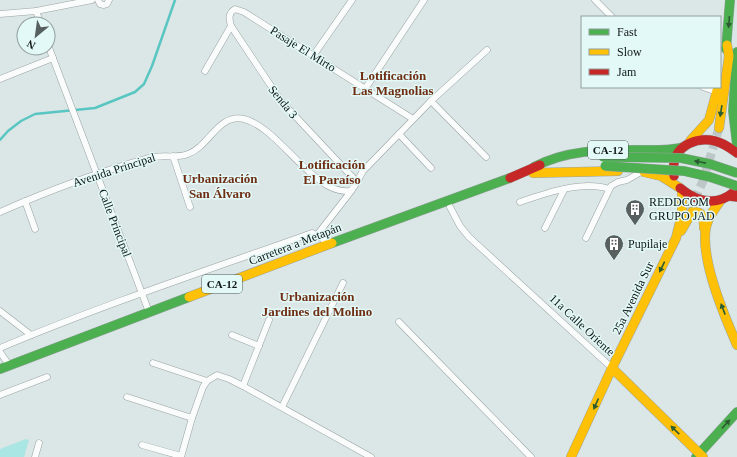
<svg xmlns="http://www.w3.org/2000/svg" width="737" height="457" viewBox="0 0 737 457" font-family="Georgia,serif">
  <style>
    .green { fill: #aae6e3 }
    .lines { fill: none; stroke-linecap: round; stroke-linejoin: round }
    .stream { stroke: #59c6c2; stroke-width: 2.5 }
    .secondary-tunnel { stroke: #bdc7c7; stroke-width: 9; stroke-dasharray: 9 4.5; stroke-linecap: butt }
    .street-casing { stroke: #9ba3a3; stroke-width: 7 }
    .fast-casing { stroke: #9ba3a3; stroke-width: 10 }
    .slow-casing { stroke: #9ba3a3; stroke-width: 10 }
    .jam-casing { stroke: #9ba3a3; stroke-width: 10 }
    .street { stroke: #fafbfb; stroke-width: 6 }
    .fast { stroke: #4caf50; stroke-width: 9 }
    .slow { stroke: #ffc107; stroke-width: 9 }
    .jam { stroke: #c62828; stroke-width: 9 }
    .fast-bridge-casing { stroke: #9ba3a3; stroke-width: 10; stroke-linecap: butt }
    .fast-bridge { stroke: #4caf50; stroke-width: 9 }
    .oneway { fill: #2b5c31 }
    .labels { text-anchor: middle; stroke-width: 3; stroke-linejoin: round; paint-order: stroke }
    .shield { fill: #e3f9f7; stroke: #4f5c5a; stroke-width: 1 }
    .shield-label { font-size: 11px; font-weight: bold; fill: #101817 }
    .street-label { font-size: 12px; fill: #101817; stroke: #e3f9f7 }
    .poi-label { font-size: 12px; fill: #101817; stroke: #e3f9f7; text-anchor: start }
    .neighbourhood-label { font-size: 13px; font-weight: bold; fill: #6f2e14; stroke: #e3f9f7 }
  </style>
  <rect width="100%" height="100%" fill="#dbe6e6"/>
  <path class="green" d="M26,439L29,440L24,457H0V449Z"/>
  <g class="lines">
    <path class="stream" d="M0,140L8,131L21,121L35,114L95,108L135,92L144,84L152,66L175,0"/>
    <path class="secondary-tunnel" d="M689,212L703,181L719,128"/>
    <g class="street-casing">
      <g id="street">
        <path d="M98,0L100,4L104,5L107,4L109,0"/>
        <path d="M595,0L612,17"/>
        <path d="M36,11L41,24"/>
        <path d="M0,14L36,11L92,0"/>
        <path d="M48,45L149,312"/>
        <path d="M313,56L352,0"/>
        <path d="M205,71L231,26"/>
        <path d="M0,79L53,58"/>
        <path d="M703,87L717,92"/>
        <path d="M365,89L424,0"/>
        <path d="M431,101L486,157"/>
        <path d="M399,134L431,168"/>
        <path d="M173,156L190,207"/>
        <path d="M356,181L281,101L231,26C229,19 228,13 235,9L244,12L413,119"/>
        <path d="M25,201L35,229"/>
        <path d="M520,202C546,193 583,180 609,189"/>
        <path d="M450,207L460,226L469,237L612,368"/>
        <path d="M0,212C48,191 98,172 149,158C161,154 175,159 188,154C209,147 218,113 244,119C280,128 313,195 350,191C356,187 359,177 363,171L431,101L487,50"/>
        <path d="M545,228L564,190"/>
        <path d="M317,235L352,190"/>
        <path d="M586,238L611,186L618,182L627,180L641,172"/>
        <path d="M0,311L31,335"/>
        <path d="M399,322L531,457"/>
        <path d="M232,335L259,346"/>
        <path d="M0,348C102,305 208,270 312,233L322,238L327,244"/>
        <path d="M0,352L9,365"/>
        <path d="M153,363L207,381"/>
        <path d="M243,386L269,320"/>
        <path d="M0,395L47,377"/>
        <path d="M127,397L192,418"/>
        <path d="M282,407L343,283"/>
        <path d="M142,445L181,456"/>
        <path d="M35,457L39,443"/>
        <path d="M181,457L192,418L203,387L207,381L217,375L229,379L243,386L371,457"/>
      </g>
    </g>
    <g class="fast-casing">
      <g id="fast">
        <path d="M726,49L730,0"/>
        <path d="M737,52L733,111L737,145"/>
        <path d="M534,167C566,150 600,150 635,150C652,150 668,151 684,147"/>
        <path d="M332,243L510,178"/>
        <path d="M0,369L189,297"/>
        <path d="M696,457L737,412"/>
      </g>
    </g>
    <g class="slow-casing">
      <g id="slow">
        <path d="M719,128L729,56L727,45"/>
        <path d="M690,141L709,120L718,87"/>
        <path d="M644,172L661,176L680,188"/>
        <path d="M533,173L618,171"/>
        <path d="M721,200C715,208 708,217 706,227C700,259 724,315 737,345"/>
        <path d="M681,231L692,212C703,210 704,219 704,228"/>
        <path d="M189,297L332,243"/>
        <path d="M612,368L703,457"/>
        <path d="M571,457L612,368L676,238L682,214V190"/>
      </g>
    </g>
    <g class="jam-casing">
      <g id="jam">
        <path d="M674,176C674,172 673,167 674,163C677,144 698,137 715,141C724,143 730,148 737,153"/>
        <path d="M510,178L540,165"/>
        <path d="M680,188C697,202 716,207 734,192"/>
        <path d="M729,196L737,197"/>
      </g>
    </g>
    <use href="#street" class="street"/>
    <use href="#fast" class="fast"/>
    <use href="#slow" class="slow"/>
    <use href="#jam" class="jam"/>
    <g class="fast-bridge-casing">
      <g id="fast-bridge">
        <path d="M603,157L681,158L710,164L737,173"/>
        <path d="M605,166L684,171L710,177L737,186"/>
      </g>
    </g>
    <use href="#fast-bridge" class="fast-bridge"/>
  </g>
  <defs><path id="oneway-solid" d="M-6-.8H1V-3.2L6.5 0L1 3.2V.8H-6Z"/></defs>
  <g class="oneway">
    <use href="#oneway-solid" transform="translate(729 22) rotate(95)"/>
    <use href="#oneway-solid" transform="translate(721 111) rotate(99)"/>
    <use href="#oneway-solid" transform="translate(700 162) rotate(-169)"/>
    <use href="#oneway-solid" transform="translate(662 267) rotate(116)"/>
    <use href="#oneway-solid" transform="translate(723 309) rotate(-111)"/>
    <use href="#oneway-solid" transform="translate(596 404) rotate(114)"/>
    <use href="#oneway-solid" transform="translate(726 424) rotate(-47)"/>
    <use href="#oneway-solid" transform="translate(675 430) rotate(-136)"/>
  </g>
  <defs>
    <g id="building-pin" transform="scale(1)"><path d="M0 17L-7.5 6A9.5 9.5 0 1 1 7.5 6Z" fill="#57605f" stroke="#e3f9f7"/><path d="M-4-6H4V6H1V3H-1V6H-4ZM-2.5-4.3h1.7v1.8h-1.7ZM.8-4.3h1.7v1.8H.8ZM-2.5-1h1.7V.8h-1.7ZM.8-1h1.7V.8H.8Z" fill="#fff"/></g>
  </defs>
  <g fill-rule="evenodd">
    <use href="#building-pin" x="635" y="209"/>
    <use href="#building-pin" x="614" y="244"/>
  </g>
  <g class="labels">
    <g class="shield">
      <rect x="588" y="141" width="40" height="18" rx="3"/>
      <rect x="202" y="275" width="40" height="18" rx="3"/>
    </g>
    <g class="shield-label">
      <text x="608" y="154">CA-12</text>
      <text x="222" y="288">CA-12</text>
    </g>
    <g class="street-label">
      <text transform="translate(303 49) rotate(32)" y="4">Pasaje El Mirto</text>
      <text transform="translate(283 102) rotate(51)" y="4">Senda 3</text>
      <text transform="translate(114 170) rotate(-18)" y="4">Avenida Principal</text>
      <text transform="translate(115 223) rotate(69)" y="4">Calle Principal</text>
      <text transform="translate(295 244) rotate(-21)" y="4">Carretera a Metapán</text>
      <text transform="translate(633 298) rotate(-64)" y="4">25a Avenida Sur</text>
      <text transform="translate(582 325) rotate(43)" y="4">11a Calle Oriente</text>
    </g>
    <g class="poi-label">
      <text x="649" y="206">REDDCOM<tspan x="649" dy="14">GRUPO JAD</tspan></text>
      <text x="628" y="248">Pupilaje</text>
    </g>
    <g class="neighbourhood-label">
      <text x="393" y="80">Lotificación<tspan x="393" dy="15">Las Magnolias</tspan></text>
      <text x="332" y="169">Lotificación<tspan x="332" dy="15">El Paraíso</tspan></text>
      <text x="220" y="183">Urbanización<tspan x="220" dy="15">San Álvaro</tspan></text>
      <text x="317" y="301">Urbanización<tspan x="317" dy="15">Jardines del Molino</tspan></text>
    </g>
  </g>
  <rect x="581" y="16" width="140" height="72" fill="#e3f9f7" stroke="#8f9f9d"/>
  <rect x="589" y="29" width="20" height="6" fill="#4caf50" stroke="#8f9f9d"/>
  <text x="617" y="36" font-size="12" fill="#101817">Fast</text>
  <rect x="589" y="49" width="20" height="6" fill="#ffc107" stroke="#8f9f9d"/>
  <text x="617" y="56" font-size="12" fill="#101817">Slow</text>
  <rect x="589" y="69" width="20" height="6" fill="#c62828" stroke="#8f9f9d"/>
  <text x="617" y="76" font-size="12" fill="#101817">Jam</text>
  <g transform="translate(36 36) rotate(209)"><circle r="19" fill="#e3f9f7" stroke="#8f9f9d"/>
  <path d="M0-3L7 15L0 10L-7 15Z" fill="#57605f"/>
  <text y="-6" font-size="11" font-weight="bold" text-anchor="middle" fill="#101817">N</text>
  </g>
</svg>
